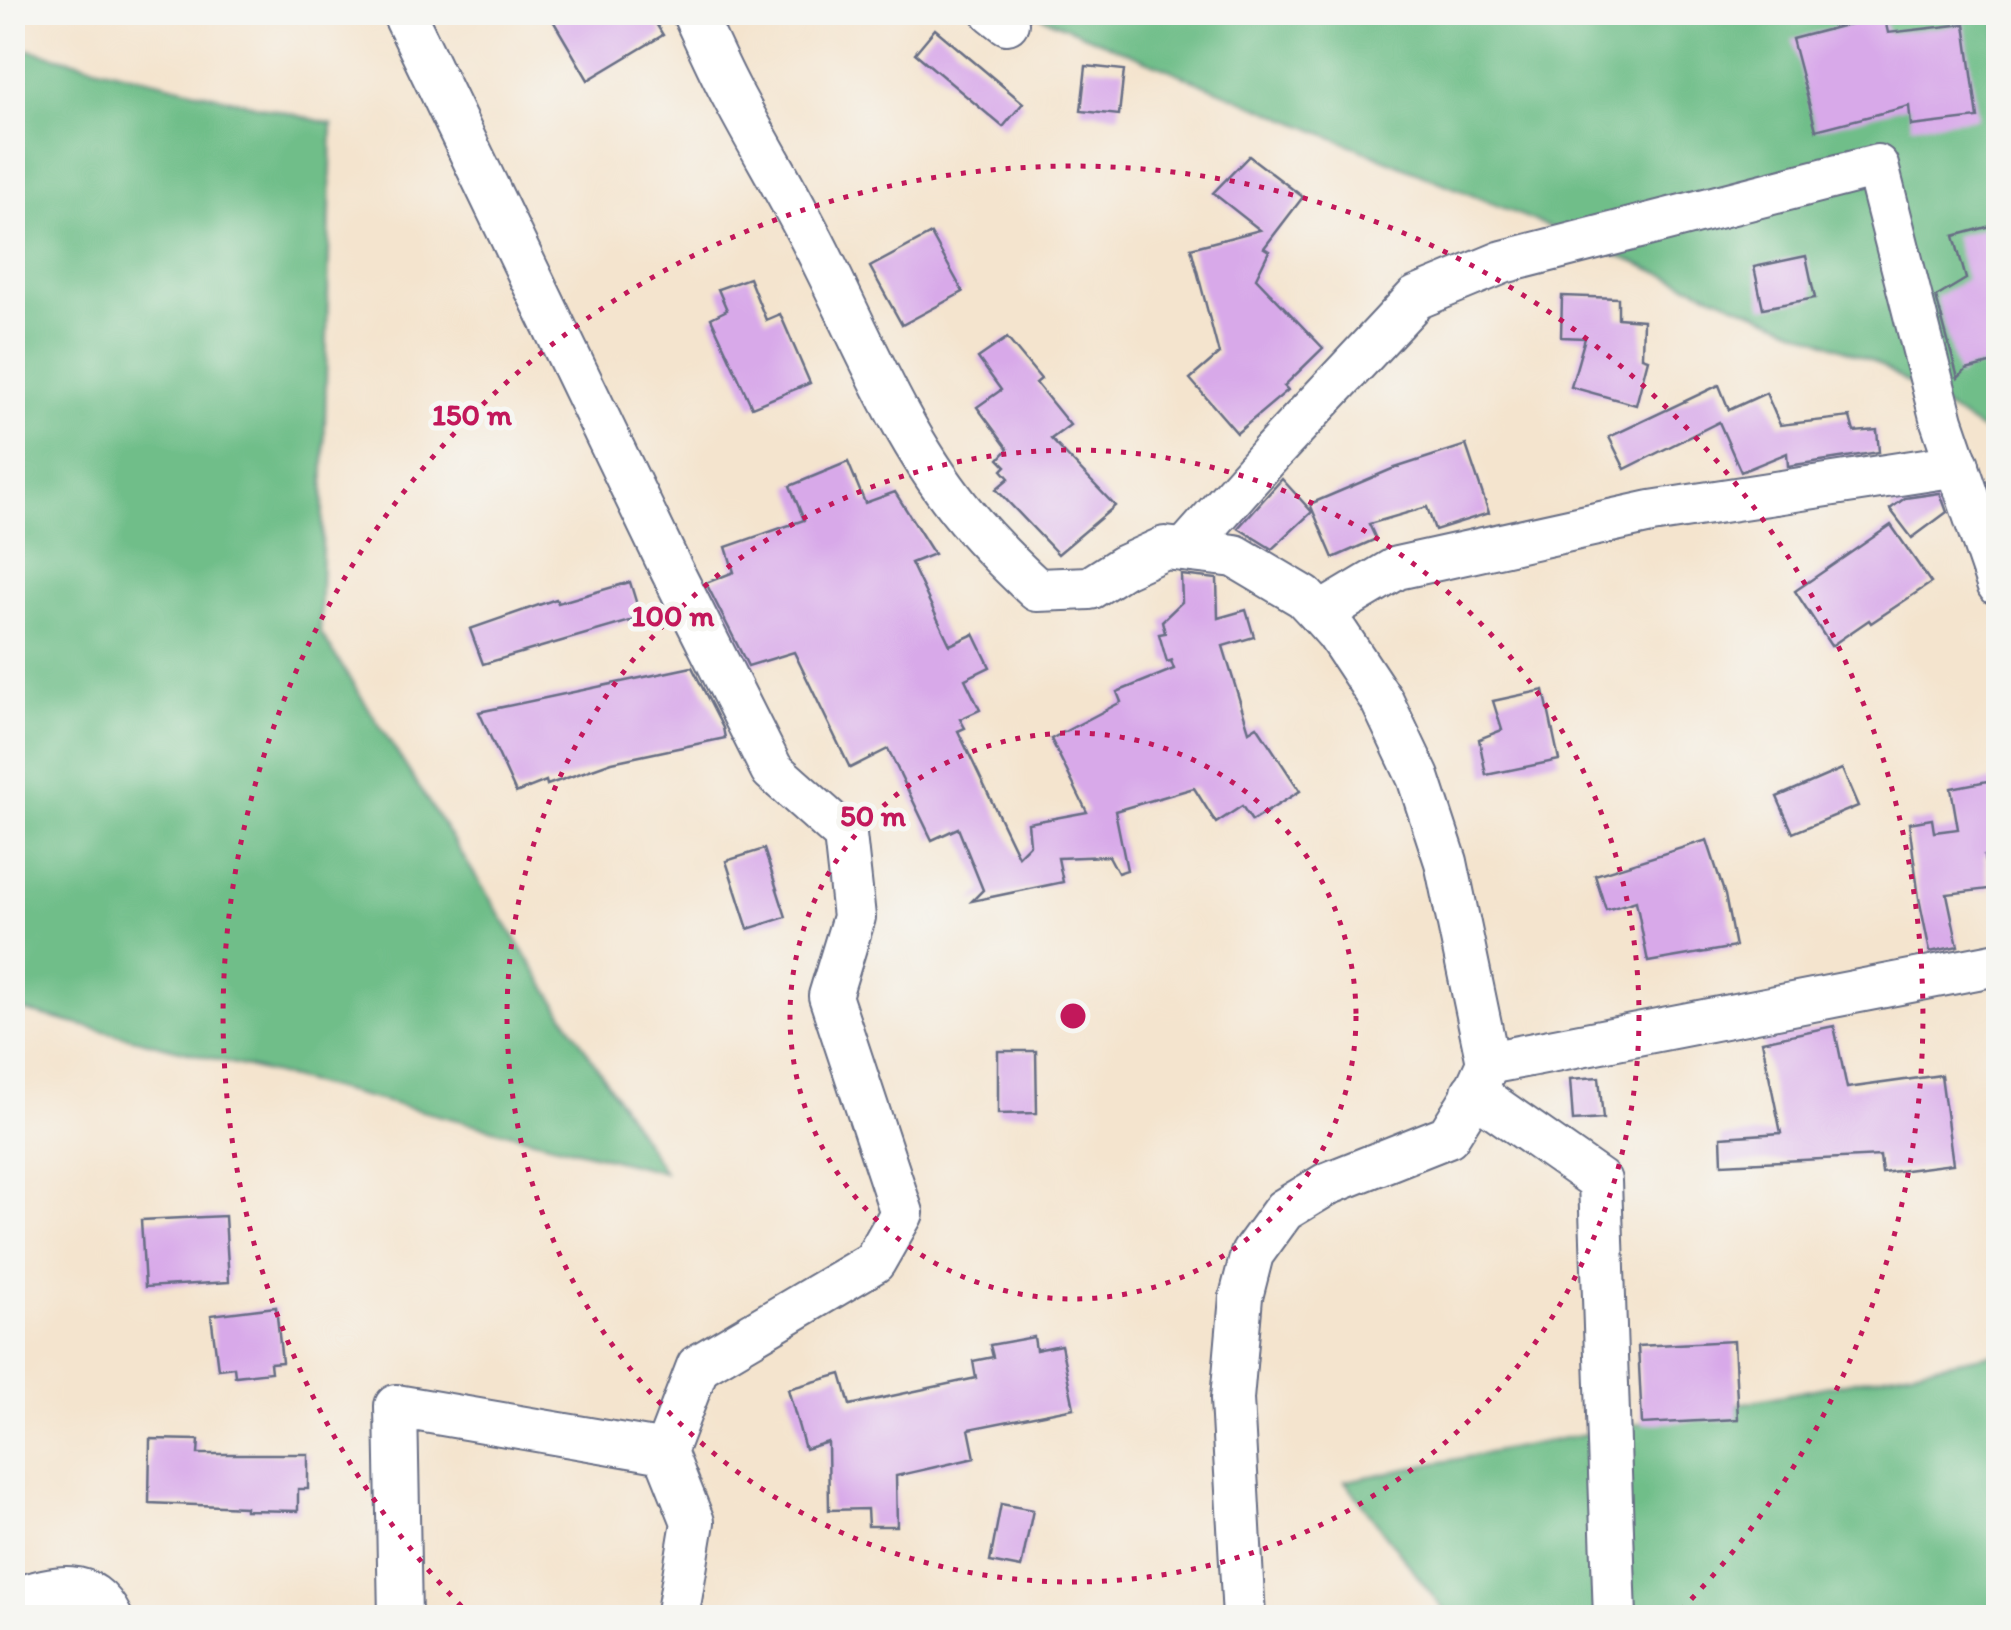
<svg xmlns="http://www.w3.org/2000/svg" width="2011" height="1630" viewBox="0 0 2011 1630" font-family="Itim,sans-serif">
  <style>
    .forest { fill: #70be89; stroke: #467674; stroke-width: 2.5 }
    .building { fill: #d8a9e9 }
    .lines { fill: none; stroke-linecap: round; stroke-linejoin: round }
    .minor-casing { stroke: #676e85; stroke-width: 46 }
    .minor { stroke: #fff; stroke-width: 42 }
    .ring { fill: none; stroke: #c2185b; stroke-width: 5; stroke-dasharray: 5 10 }
    .centre { fill: #c2185b; stroke: #f6f6f2; stroke-width: 5 }
    .ring-label { font-size: 30px; text-anchor: middle; font-weight: bold; fill: #c2185b; stroke: #f6f6f2; stroke-width: 10; stroke-linejoin: round; paint-order: stroke }
  </style>
  <rect width="100%" height="100%" fill="#f6f6f2"/>
  <filter id="ink" filterUnits="userSpaceOnUse"><feTurbulence type="fractalNoise" baseFrequency=".01" numOctaves="2"/><feDisplacementMap in="SourceGraphic" scale="20" xChannelSelector="R" yChannelSelector="G"/><feConvolveMatrix kernelMatrix="1 2 1 2 8 2 1 2 1" color-interpolation-filters="sRGB"/></filter>
  <filter id="wash" filterUnits="userSpaceOnUse"><feTurbulence type="fractalNoise" baseFrequency=".0048" numOctaves="4" result="noise"/><feDisplacementMap in="SourceGraphic" scale="40" xChannelSelector="R" yChannelSelector="G"/><feGaussianBlur stdDeviation="2.25" result="paint"/><feColorMatrix in="noise" values="0 0 0 0 0 0 0 0 0 0 0 0 0 0 0 0 0 1.4 0 .05"/><feComposite in="paint" operator="in"/></filter>
  <g filter="url(#wash)">
    <rect width="100%" height="100%" fill="#f4e4ce"/>
    <g class="forest">
      <path d="M1037,13H1998V441L1875,362L1037,15Z"/>
      <path d="M13,46L332,124L320,632L664,1172L13,1008Z"/>
      <path d="M1998,1353V1617H1449L1345,1481Z"/>
    </g>
    <g id="blocks">
      <g class="building">
        <path d="M548,12H649L663,35L588,80Z"/>
        <path d="M1884,15L1888,33L1965,24L1978,118L1911,126L1909,106L1816,130L1792,39Z"/>
        <path d="M935,29L1023,103L1003,127L915,53Z"/>
        <path d="M1086,66L1124,70L1119,115L1081,111Z"/>
        <path d="M1249,156L1303,197L1264,248L1269,251L1256,278L1323,348L1284,386L1288,390L1237,433L1190,379L1219,354L1191,248L1260,230L1213,193Z"/>
        <path d="M1998,224V362L1966,370L1958,378L1936,297L1966,279L1954,236Z"/>
        <path d="M931,234L963,292L902,325L870,267Z"/>
        <path d="M1806,256L1815,298L1763,308L1754,267Z"/>
        <path d="M749,278L766,320L780,314L810,383L752,407L711,318L727,310L718,289Z"/>
        <path d="M1562,296L1618,298V318L1643,320L1642,357L1648,359L1636,405L1571,387L1585,338L1561,337Z"/>
        <path d="M1007,338L1041,379L1036,383L1070,425L1051,439L1115,506L1058,554L996,489L1009,478L1002,470L1006,466L999,459L1008,449L977,407L1001,390L978,358Z"/>
        <path d="M1719,385L1729,410L1766,393L1780,425L1850,417L1854,432L1877,430L1879,452L1788,466L1787,453L1741,472L1719,422L1625,469L1609,437Z"/>
        <path d="M1466,445L1489,513L1435,530L1427,507L1369,524L1376,539L1333,558L1310,504L1392,469Z"/>
        <path d="M848,462L865,503L895,492L934,554L911,563L950,645L974,634L990,667L965,679L980,710L960,719L965,728L958,731L1018,856L1030,844L1028,823L1087,812L1051,739L1121,702L1117,692L1174,669L1171,661L1173,660L1167,662L1159,634L1165,633L1162,621L1182,602L1181,575L1217,579L1218,618L1246,610L1254,637L1223,646L1249,731L1257,726L1300,791L1252,821L1242,806L1216,823L1194,788L1115,811L1127,870L1118,873L1109,856L1058,858L1063,882L972,901L983,890L958,828L932,840L888,749L850,768L794,652L748,666L706,583L734,572L726,547L804,520L790,486Z"/>
        <path d="M1282,479L1312,512L1272,549L1238,528Z"/>
        <path d="M1940,493L1947,512L1912,538L1890,509L1905,498Z"/>
        <path d="M1891,525L1931,583L1871,623L1869,620L1831,646L1795,591Z"/>
        <path d="M630,582L641,618L483,664L470,629L556,599L558,603Z"/>
        <path d="M692,667L723,728L725,738L612,762L547,785L546,781L516,793L479,712Z"/>
        <path d="M1544,690L1559,760L1486,775L1479,739L1502,730L1493,701Z"/>
        <path d="M1842,769L1858,806L1793,833L1777,797Z"/>
        <path d="M1998,779V853L1984,856L1989,889L1947,894L1958,946L1930,952L1919,898L1909,823L1932,819L1934,832L1958,829L1951,788Z"/>
        <path d="M1707,840L1725,895L1735,947L1648,962L1636,901L1606,910L1595,875Z"/>
        <path d="M764,849L786,917L748,929L726,861Z"/>
        <path d="M1834,1026L1847,1088L1941,1075L1953,1164L1882,1173L1880,1156L1722,1164L1721,1137L1781,1133L1762,1041Z"/>
        <path d="M998,1051H1036L1037,1113L998,1114Z"/>
        <path d="M1599,1077L1603,1119L1573,1121L1570,1079Z"/>
        <path d="M225,1216L229,1282L145,1287L141,1220Z"/>
        <path d="M276,1307L282,1362L270,1363L271,1372L235,1376L234,1367L218,1369L211,1315Z"/>
        <path d="M1034,1337L1036,1350L1061,1345L1074,1408L969,1429L975,1458L896,1476L897,1526H868L867,1509L829,1510L828,1442L805,1449L788,1389L841,1374L850,1405L976,1378L973,1361L993,1357L990,1345Z"/>
        <path d="M1734,1341L1738,1419L1642,1424L1638,1346Z"/>
        <path d="M150,1439L199,1440L198,1454H308V1489H298V1511L245,1510V1507L149,1503Z"/>
        <path d="M1001,1504L1033,1510L1021,1568L990,1562Z"/>
      </g>
    </g>
  </g>
  <g filter="url(#ink)">
    <use href="#blocks" fill-opacity="0" stroke="#676e85" stroke-width="2.5"/>
    <g class="lines">
      <g class="minor-casing">
        <g id="minor">
          <path d="M403,12L672,571L772,770L845,835L854,917L830,996L902,1213L874,1262L698,1366L665,1452L693,1522L677,1618"/>
          <path d="M693,12C705,38 716,63 729,88C759,146 794,202 823,262C864,344 901,435 959,508C982,537 1009,564 1037,590L1090,588L1123,567L1165,548L1235,556L1304,597L1320,614L1337,633L1382,701L1418,777L1446,862L1488,1063L1473,1096L1448,1136L1327,1184L1284,1210L1252,1254L1241,1297L1232,1399L1244,1618"/>
          <path d="M993,12L1007,23"/>
          <path d="M1185,550L1273,451L1416,298L1503,262L1877,166L1942,421L1998,584"/>
          <path d="M1320,614L1397,568L1651,512L1958,465"/>
          <path d="M1488,1063L1998,964"/>
          <path d="M1473,1092L1600,1181L1615,1618"/>
          <path d="M12,1600C52,1588 89,1574 111,1618"/>
          <path d="M400,1618L396,1406L665,1452"/>
        </g>
      </g>
      <use href="#minor" class="minor"/>
    </g>
  </g>
  <g class="ring">
    <circle cx="1073" cy="1016" r="283"/>
    <circle cx="1073" cy="1016" r="566"/>
    <path d="M472 1617A850 850 0 1 1 1674 1617"/>
  </g>
  <circle cx="1073" cy="1016" r="15" class="centre"/>
  <g class="ring-label">
    <text x="472" y="425">150 m</text>
    <text x="673" y="626">100 m</text>
    <text x="873" y="826">50 m</text>
  </g>
  <rect width="2011" height="1630" fill="none" stroke="#f6f6f2" stroke-width="50"/>
</svg>
